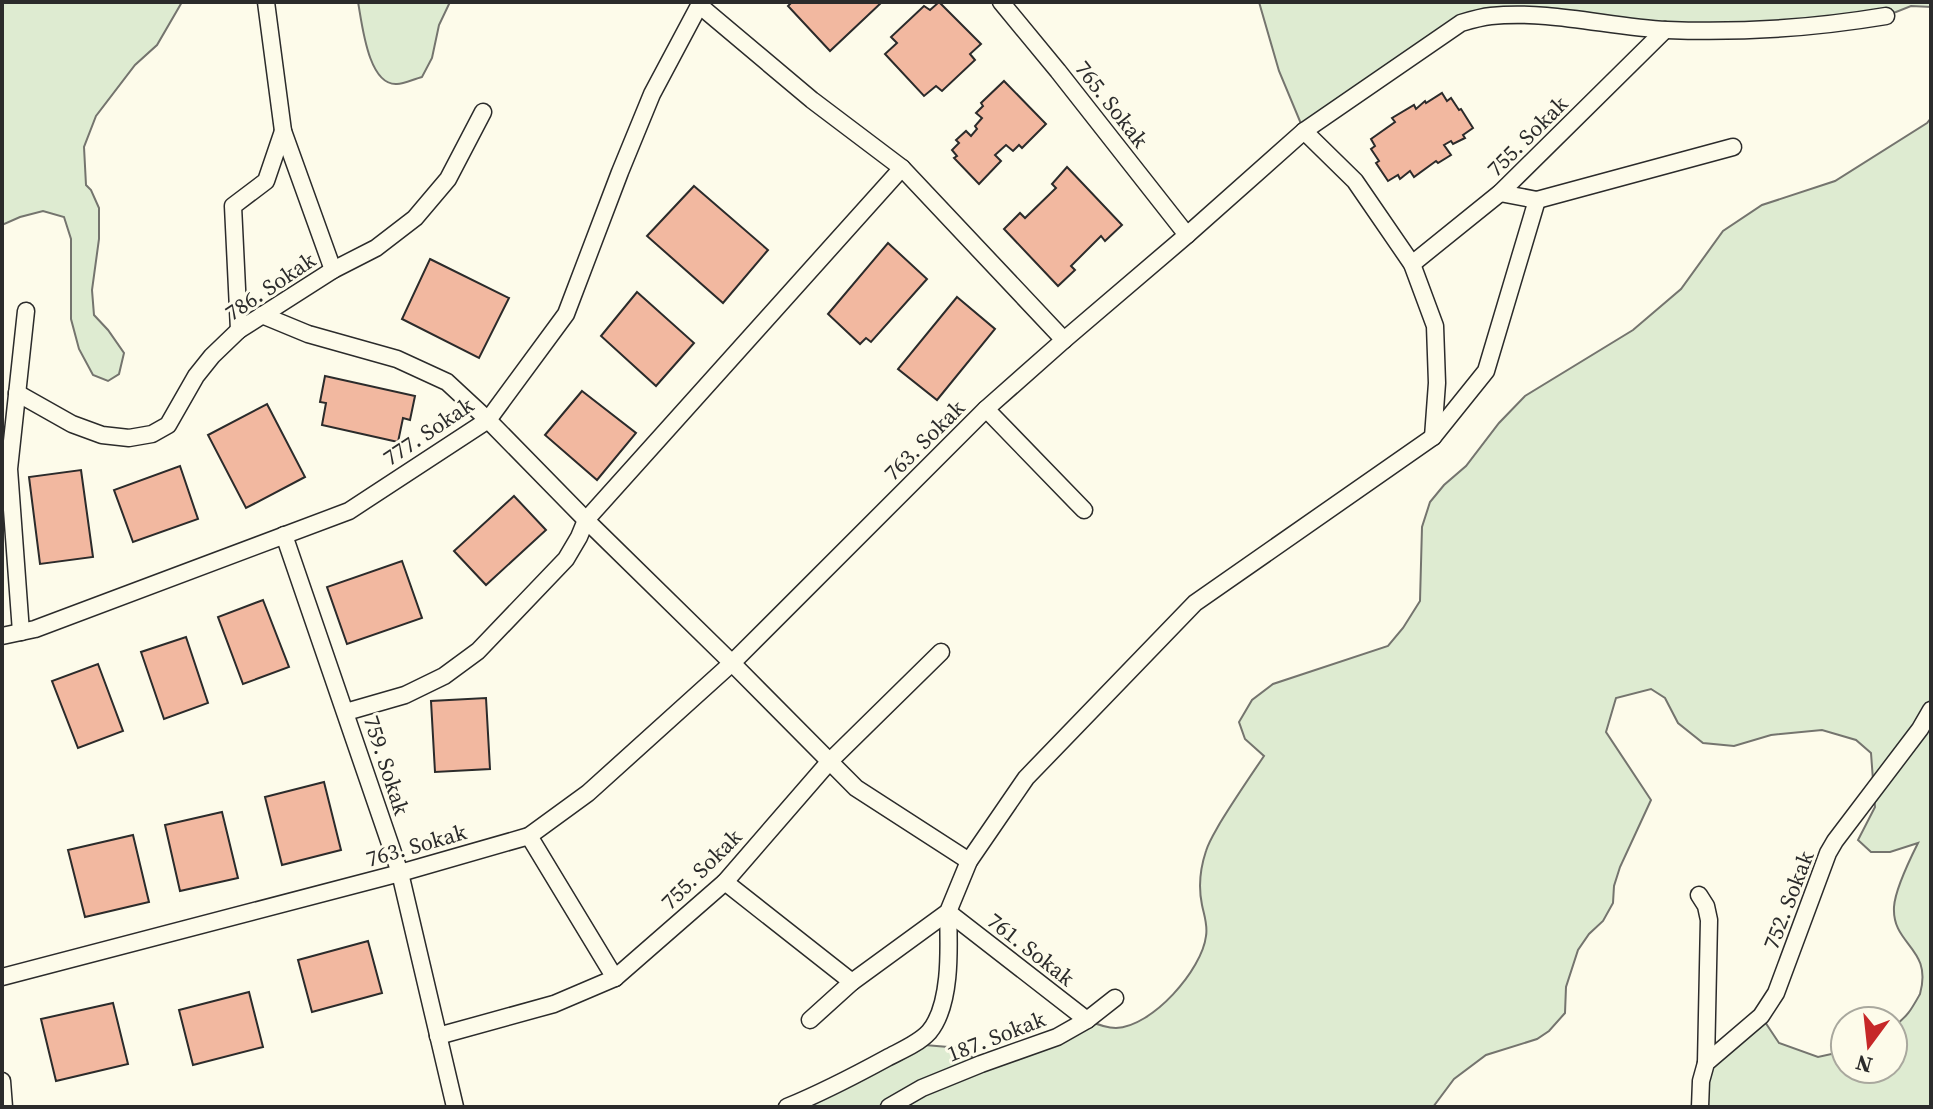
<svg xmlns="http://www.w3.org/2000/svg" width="1933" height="1109" viewBox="0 0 1933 1109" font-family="'Source Serif 4',serif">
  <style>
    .green { fill: #deebd1; stroke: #74746e; stroke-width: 2 }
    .building { fill: #f2b8a0; stroke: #2b2b2b; stroke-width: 2 }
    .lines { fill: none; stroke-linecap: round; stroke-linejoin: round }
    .minor-casing { stroke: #2b2b2b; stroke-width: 19 }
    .minor { stroke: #fdfbea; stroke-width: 16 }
    .labels { text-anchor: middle; stroke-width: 6; stroke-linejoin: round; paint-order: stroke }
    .street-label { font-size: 22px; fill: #2b2b2b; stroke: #fdfbea }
  </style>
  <rect width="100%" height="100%" fill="#fdfbea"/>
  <g class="green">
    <path d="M2,2H182L157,45L135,65L96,116L84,147L86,185L91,190L99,208V239L92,290L94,315L108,330L124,353L119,374L108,381L93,375L79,349L71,319V239L64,217L43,211L20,217L2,225Z"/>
    <path d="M358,2H450L439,25L432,58L422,77C414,79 404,84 397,84C368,86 362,23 358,2Z"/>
    <path d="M1259,2H1931V7L1911,6L1886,16L1839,24L1461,23L1304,131L1279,71Z"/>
    <path d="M1931,118V1107H1700L1706,1063L1761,1016L1779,1043L1818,1057L1845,1051V1069H1893V1027C1908,1016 1911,1010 1920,994C1933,947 1892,946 1894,907C1895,889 1910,859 1918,843L1890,852H1871L1858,840L1875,807L1871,753L1856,740L1822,730L1771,735L1734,746L1703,743L1678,723L1665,698L1651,689L1616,698L1606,732L1651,800L1620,867L1614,886L1613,903L1603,921L1589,934L1578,950L1566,987L1565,1013L1549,1031L1537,1039L1486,1055L1454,1079L1433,1107H787L913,1044L960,1048L981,1064L1087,1020C1096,1024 1106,1028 1116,1028C1152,1027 1202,970 1206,936C1208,925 1204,915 1202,905C1198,886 1200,869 1206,851C1209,841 1215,832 1220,823C1234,800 1249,778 1264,756L1245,739L1239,722L1252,700L1273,684L1388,646L1403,628L1420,601L1422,527L1430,502L1444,485L1466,466L1499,423L1525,396L1633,330L1681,289L1723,231L1762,205L1835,181L1927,123Z"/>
  </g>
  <g class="building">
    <path d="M792,2H882L830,51L788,6Z"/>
    <path d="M939,2L981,44L970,54L975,60L942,91L936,86L924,96L885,54L897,43L891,37L924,6L930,10Z"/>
    <path d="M1004,81L1046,124L1022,148L1019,145L1013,151L1006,145L995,155L1001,161L979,184L954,158L957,156L952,150L959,143L956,140L966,131L971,136L977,129L975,126L982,118L976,113L983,106L981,103Z"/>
    <path d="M1442,93L1447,101L1451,98L1459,110L1461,109L1473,128L1463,135L1465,138L1453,144L1451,141L1444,145L1451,155L1438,163L1436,161L1414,177L1410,171L1400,179L1398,175L1388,181L1376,163L1379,161L1371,149L1375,146L1371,139L1395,122L1392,118L1414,105L1416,109L1425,101L1426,103Z"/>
    <path d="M1067,167L1122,225L1105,241L1101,236L1071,266L1075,270L1058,286L1004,229L1020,213L1025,218L1056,188L1052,184Z"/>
    <path d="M694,186L768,250L723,303L647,236Z"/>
    <path d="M888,243L927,279L871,342L866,338L860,344L828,314Z"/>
    <path d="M430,259L509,298L479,358L402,319Z"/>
    <path d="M637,292L694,343L656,386L601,336Z"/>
    <path d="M957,297L995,329L937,400L898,369Z"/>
    <path d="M325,376L415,396L410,420L403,418L398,442L322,425L326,403L320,402Z"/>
    <path d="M582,391L636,433L597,480L545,435Z"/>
    <path d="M267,404L305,477L246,508L208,435Z"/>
    <path d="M180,466L198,519L133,542L114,490Z"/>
    <path d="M81,470L93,557L40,564L29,477Z"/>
    <path d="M514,496L546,530L486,585L454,551Z"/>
    <path d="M402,561L422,618L347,644L327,587Z"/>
    <path d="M263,600L289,667L243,684L218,617Z"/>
    <path d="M186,637L208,703L164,719L141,652Z"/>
    <path d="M98,664L123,731L78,748L52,681Z"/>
    <path d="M486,698L490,769L435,772L431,701Z"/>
    <path d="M324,782L341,850L282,865L265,797Z"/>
    <path d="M222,812L238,878L180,891L165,825Z"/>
    <path d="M133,835L149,902L85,917L68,850Z"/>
    <path d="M368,941L382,993L312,1012L298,960Z"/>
    <path d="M249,992L263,1047L193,1065L179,1010Z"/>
    <path d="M113,1003L128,1064L56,1081L41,1019Z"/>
  </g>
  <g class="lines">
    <g class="minor-casing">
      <g id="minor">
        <path d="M266,2L283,131L333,270"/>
        <path d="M1001,2L1058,71L1187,235"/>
        <path d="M699,5L812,100L902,168L1064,340"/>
        <path d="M1304,131L1355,181L1412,264L1435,326L1437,383L1433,437"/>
        <path d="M1537,200L1733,147"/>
        <path d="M1412,264L1500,193L1665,30"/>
        <path d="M262,315L308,334L397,359L447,382L488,420L586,520L732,663L856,788L969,861"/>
        <path d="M239,330L233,206L266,181L283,131"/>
        <path d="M17,393L72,424L102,435L129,438L152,434L168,425L196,376L212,356L239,330L333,270L376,248L415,218L448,179L483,112"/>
        <path d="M986,409L1084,510"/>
        <path d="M284,535L400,873L455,1107"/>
        <path d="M21,632L9,469L26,311"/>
        <path d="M2,636L35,629L349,511L488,420L566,314L620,172L652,94L701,2"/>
        <path d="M346,712L405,695L444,676L478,651L566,559L579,537L586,520L902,168"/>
        <path d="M529,836L615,978"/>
        <path d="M725,882L852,982"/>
        <path d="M1699,895L1706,906L1709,920L1706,1063"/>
        <path d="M948,912L1087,1020"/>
        <path d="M2,977L400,873L529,836L588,793L732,663L986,409L1064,340L1187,235L1304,131L1461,23C1471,20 1481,17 1491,16C1550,10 1609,27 1667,30C1740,33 1814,28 1886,16"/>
        <path d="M810,1020L852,982L948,912L969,861L1026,778L1195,603L1433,437L1486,371L1537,200L1500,193"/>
        <path d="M438,1036L554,1004L615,978L725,882L829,762L941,652"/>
        <path d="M2,1081L4,1107"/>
        <path d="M787,1107C821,1093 854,1076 887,1058C900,1051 918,1044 929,1032C952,1005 949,946 948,912"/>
        <path d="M889,1107L922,1088L981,1064L1057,1037L1087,1020L1115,998"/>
        <path d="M1700,1107L1701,1081L1706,1063L1761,1016L1776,993L1828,853L1835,841L1920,729L1931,710"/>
      </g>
    </g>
    <use href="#minor" class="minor"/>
  </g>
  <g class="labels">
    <g class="street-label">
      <text transform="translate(1112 104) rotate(52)" y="8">765. Sokak</text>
      <text transform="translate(1527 136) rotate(-45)" y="8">755. Sokak</text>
      <text transform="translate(270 286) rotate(-34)" y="8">786. Sokak</text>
      <text transform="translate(428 431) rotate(-34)" y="8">777. Sokak</text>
      <text transform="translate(924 440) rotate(-45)" y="8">763. Sokak</text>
      <text transform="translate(387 765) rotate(72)" y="8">759. Sokak</text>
      <text transform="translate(416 845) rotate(-16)" y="8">763. Sokak</text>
      <text transform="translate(701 869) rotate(-45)" y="8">755. Sokak</text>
      <text transform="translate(1788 900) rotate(-69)" y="8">752. Sokak</text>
      <text transform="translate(1031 949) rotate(38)" y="8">761. Sokak</text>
      <text transform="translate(996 1036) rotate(-21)" y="8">187. Sokak</text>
    </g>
  </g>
  <rect width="1933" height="1109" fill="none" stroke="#2b2b2b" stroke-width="8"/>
  <g transform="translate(1869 1045) rotate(195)"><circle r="38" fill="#fdfbea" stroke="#a9a89e" stroke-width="2"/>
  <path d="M0-6L14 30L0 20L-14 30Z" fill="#c62828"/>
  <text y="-12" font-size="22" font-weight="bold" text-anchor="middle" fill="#2b2b2b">N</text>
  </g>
</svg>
